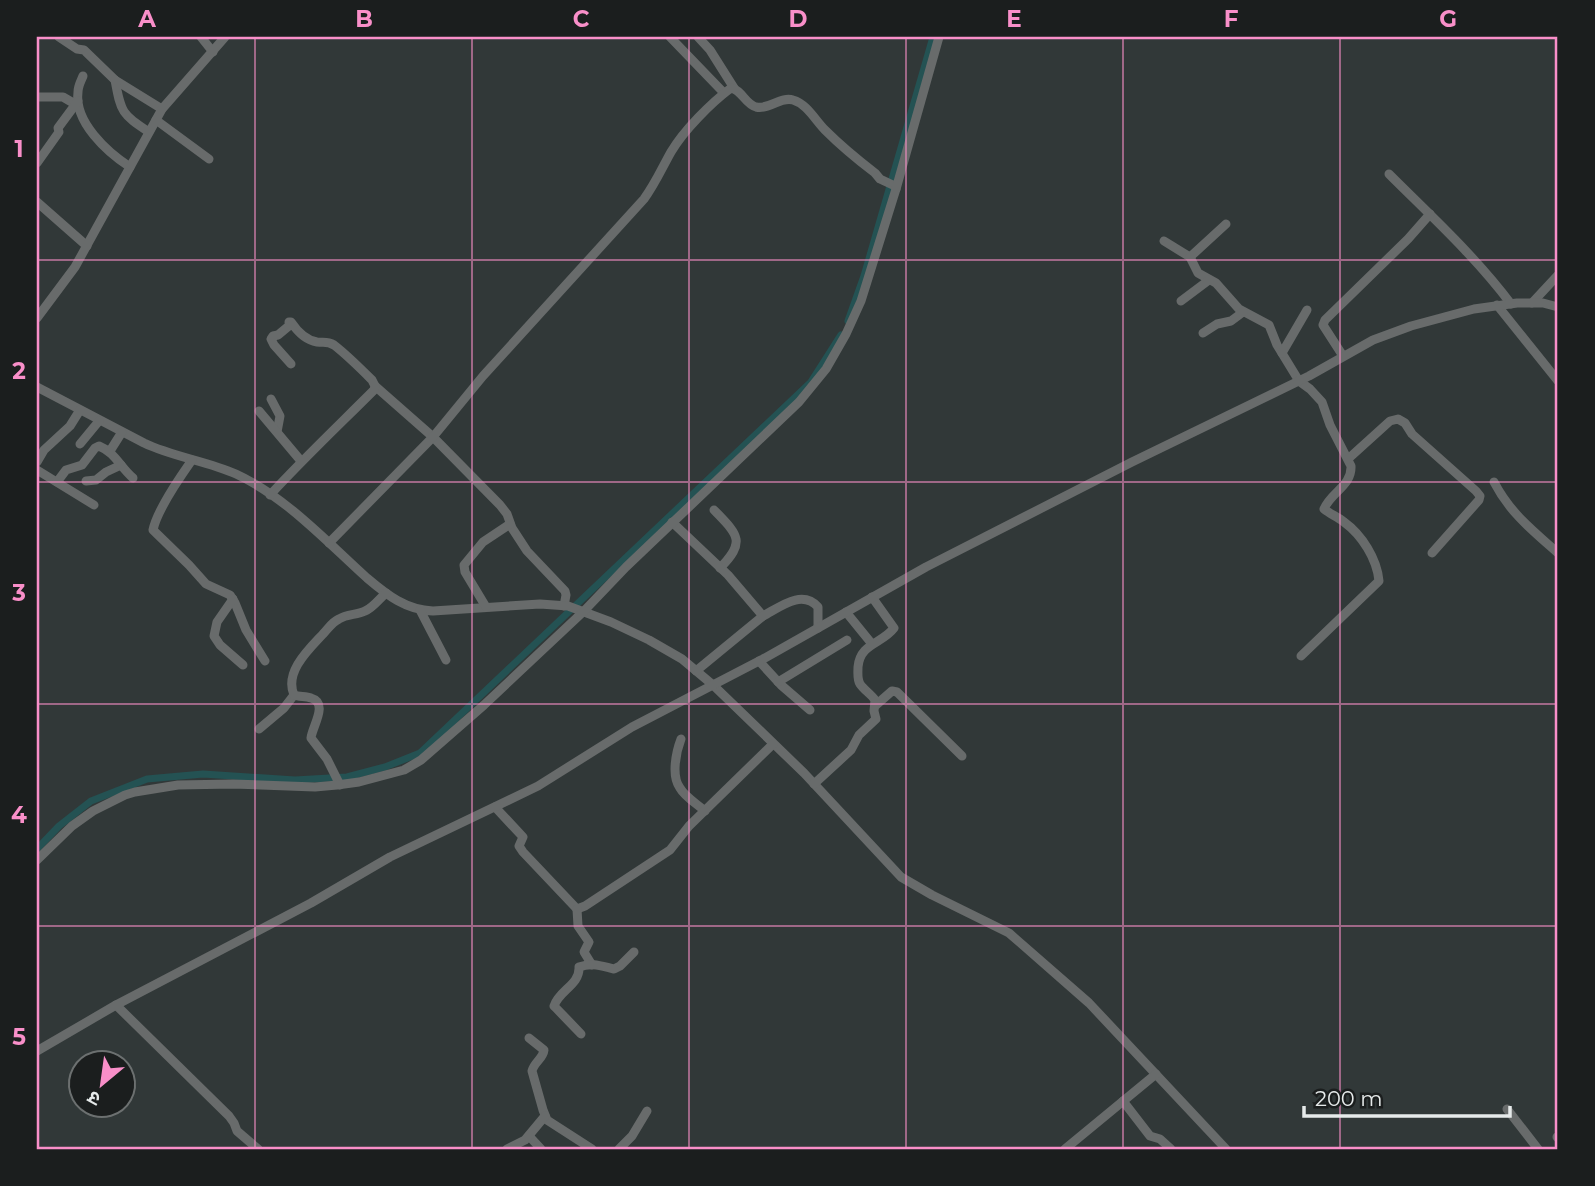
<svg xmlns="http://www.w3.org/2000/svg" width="1595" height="1186" viewBox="0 0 1595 1186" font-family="Montserrat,'Noto Sans Devanagari',sans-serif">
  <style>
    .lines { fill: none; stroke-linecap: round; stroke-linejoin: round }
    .canal { stroke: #245253; stroke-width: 7 }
    .minor { stroke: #686b6b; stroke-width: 9 }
    .grid { fill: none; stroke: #f98fc9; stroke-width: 2; stroke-opacity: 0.55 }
    .neatline { fill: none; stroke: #f98fc9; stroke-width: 2.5 }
    .grid-label { font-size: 23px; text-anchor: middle; font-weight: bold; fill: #f98fc9 }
  </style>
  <rect width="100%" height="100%" fill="#313838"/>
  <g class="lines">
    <g class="canal">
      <path d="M848,321L864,276L933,37"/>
      <path d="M37,849L59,826L91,801L147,779L203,774L295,780L347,777L385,767L420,753L811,382L841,335"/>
    </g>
    <g class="minor">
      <path d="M59,37L77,49L84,50L115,80L162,109"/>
      <path d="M201,37L213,52"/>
      <path d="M670,37L724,93"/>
      <path d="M698,37L710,50L734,88"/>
      <path d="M83,76C81,81 78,86 78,92C74,122 107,152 130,167"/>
      <path d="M115,80C121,113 122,114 149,132"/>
      <path d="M37,97H63L75,104"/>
      <path d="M156,120L209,159"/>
      <path d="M37,163L59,132L58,128L78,101"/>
      <path d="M1389,174C1431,216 1475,256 1511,304"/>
      <path d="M37,202L87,246"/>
      <path d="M1164,241L1190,257L1198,273L1216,283L1239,309L1269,325L1277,345L1299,381L1310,389L1322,402L1330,425L1351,466C1352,486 1331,492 1324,509C1330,514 1338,517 1344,522C1362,535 1377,559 1379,581L1301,656"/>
      <path d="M1190,257L1226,224"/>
      <path d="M1181,301L1209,280"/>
      <path d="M1532,303L1558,275"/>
      <path d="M1497,305L1558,381"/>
      <path d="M37,318L75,267L162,109L225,37"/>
      <path d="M1203,333L1217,324L1231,321L1243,312"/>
      <path d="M1282,353L1307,310"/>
      <path d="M1343,356L1323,325L1325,320L1408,239L1430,214"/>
      <path d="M375,386L433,437L500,505L507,514L512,528L527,551L565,591L566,595L564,606"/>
      <path d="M37,387L144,443C173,457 207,461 236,474C286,497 327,542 367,578C387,595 406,610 433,611L540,604L568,606L611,622L649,640L682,659L713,685L804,773L901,877L932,895L1009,933L1089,1003L1226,1149"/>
      <path d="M271,399L280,416L277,432"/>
      <path d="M259,411L301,461"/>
      <path d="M80,444L99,421"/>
      <path d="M110,451L122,432"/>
      <path d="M1348,459L1390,421L1398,419L1405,423L1412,434L1476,491L1480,496L1479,500L1432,553"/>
      <path d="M192,460C180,477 157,510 153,530L189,565L206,584L230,595L235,603L246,630L265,661"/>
      <path d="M37,462L44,450L70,426L80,410"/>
      <path d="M37,470L94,505"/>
      <path d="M86,481L96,480L106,472L121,465"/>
      <path d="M57,482L66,470L82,465L95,448L99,446C116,453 119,466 133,478"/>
      <path d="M1494,482C1510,513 1533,531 1558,553"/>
      <path d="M270,495C303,459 339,425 374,390L375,386L372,380C360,368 347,355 334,345C327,341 324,343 317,342C305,340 297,331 291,322H289L290,325L278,335L273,336L271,339L274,345L291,364"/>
      <path d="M714,510C737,534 747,541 720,568"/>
      <path d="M672,522L728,575L763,616L696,671"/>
      <path d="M329,543L433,437L483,376L644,199C655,184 662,168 671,152C684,130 711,103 731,88C742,90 745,104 756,107C769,110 781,96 793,100C807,104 815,120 825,130C840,145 858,160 875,173L880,179L895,186L896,189"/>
      <path d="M233,599L217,622L214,636L220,645L243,665"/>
      <path d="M486,607L465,572L464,565L483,542L510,524"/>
      <path d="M420,610L446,660"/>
      <path d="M846,612L872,644"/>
      <path d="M763,616C780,607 802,589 818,607V628"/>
      <path d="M759,661L781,685L810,710"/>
      <path d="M778,682L847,640"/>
      <path d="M876,705L892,691L897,692L962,756"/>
      <path d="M259,729L284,708L294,695"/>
      <path d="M681,739C676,752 671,776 680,788C685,797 697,804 705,811"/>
      <path d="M814,784L851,750L859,735L876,719L874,711L875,700C871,694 864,690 860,684C857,679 858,673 858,667C860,643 882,644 894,628L872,597"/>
      <path d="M340,785L327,759L311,738C312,727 329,703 311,698C306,696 299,697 294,695C284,672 309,649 323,634C328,629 332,622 339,619C347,614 357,615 365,611C373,608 379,599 386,593"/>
      <path d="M495,807L523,837L519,846L523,852L577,909L585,906L670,850L689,826L773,744"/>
      <path d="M37,860L72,826L93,811L125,795L135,792L178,785L233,784L315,787L337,785L359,782L404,770L421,760L484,705L584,611L626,567L799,402L826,369L846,334L861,301L896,189L939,37"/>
      <path d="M577,909L578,926L589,942L584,952L592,965"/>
      <path d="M116,1005L229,1116L234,1123L237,1131L258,1149"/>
      <path d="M581,1034L556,1008L554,1006C559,990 580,985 579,967C592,962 601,966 614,969L620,966L634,952"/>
      <path d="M529,1038L544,1050C543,1059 534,1062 532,1071L543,1110L547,1120L592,1149"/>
      <path d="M37,1051L116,1005L311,903L390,857L538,786L632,727L763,659L926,567L1132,462L1309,376L1373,340L1411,326L1474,309L1517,303H1543L1558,307"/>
      <path d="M1123,1101L1150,1136L1160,1139L1171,1149"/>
      <path d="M1507,1109L1538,1149"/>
      <path d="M529,1136L541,1149"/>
      <path d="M1557,1137L1558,1138"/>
      <path d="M507,1149L525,1140L545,1116"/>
      <path d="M619,1149L632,1136L647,1111"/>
      <path d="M1065,1149L1156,1074"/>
    </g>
  </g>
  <path class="grid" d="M255,37V1149M472,37V1149M689,37V1149M906,37V1149M1123,37V1149M1340,37V1149M37,260H1558M37,482H1558M37,704H1558M37,926H1558"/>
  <rect width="1595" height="1186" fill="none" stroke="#1b1e1e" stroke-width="77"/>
  <g transform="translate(102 1084) rotate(209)"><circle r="33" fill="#1b1e1e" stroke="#6c7070" stroke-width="2"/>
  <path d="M0-5L12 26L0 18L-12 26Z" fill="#f98fc9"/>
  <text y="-10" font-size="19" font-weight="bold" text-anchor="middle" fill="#e6eaea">उ</text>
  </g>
  <path d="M1304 1106v10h206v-10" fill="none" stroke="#e6eaea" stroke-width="3.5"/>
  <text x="1315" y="1106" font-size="21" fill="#e6eaea" stroke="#1b1e1e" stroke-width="5" paint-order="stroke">200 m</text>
  <rect x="38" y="38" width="1518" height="1110" class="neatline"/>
  <g class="grid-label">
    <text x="147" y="27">A</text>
    <text x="364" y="27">B</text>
    <text x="581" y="27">C</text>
    <text x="798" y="27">D</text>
    <text x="1014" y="27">E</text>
    <text x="1231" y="27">F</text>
    <text x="1448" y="27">G</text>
    <text x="19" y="157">1</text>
    <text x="19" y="379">2</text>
    <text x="19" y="601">3</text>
    <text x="19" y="823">4</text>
    <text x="19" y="1045">5</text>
  </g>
</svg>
